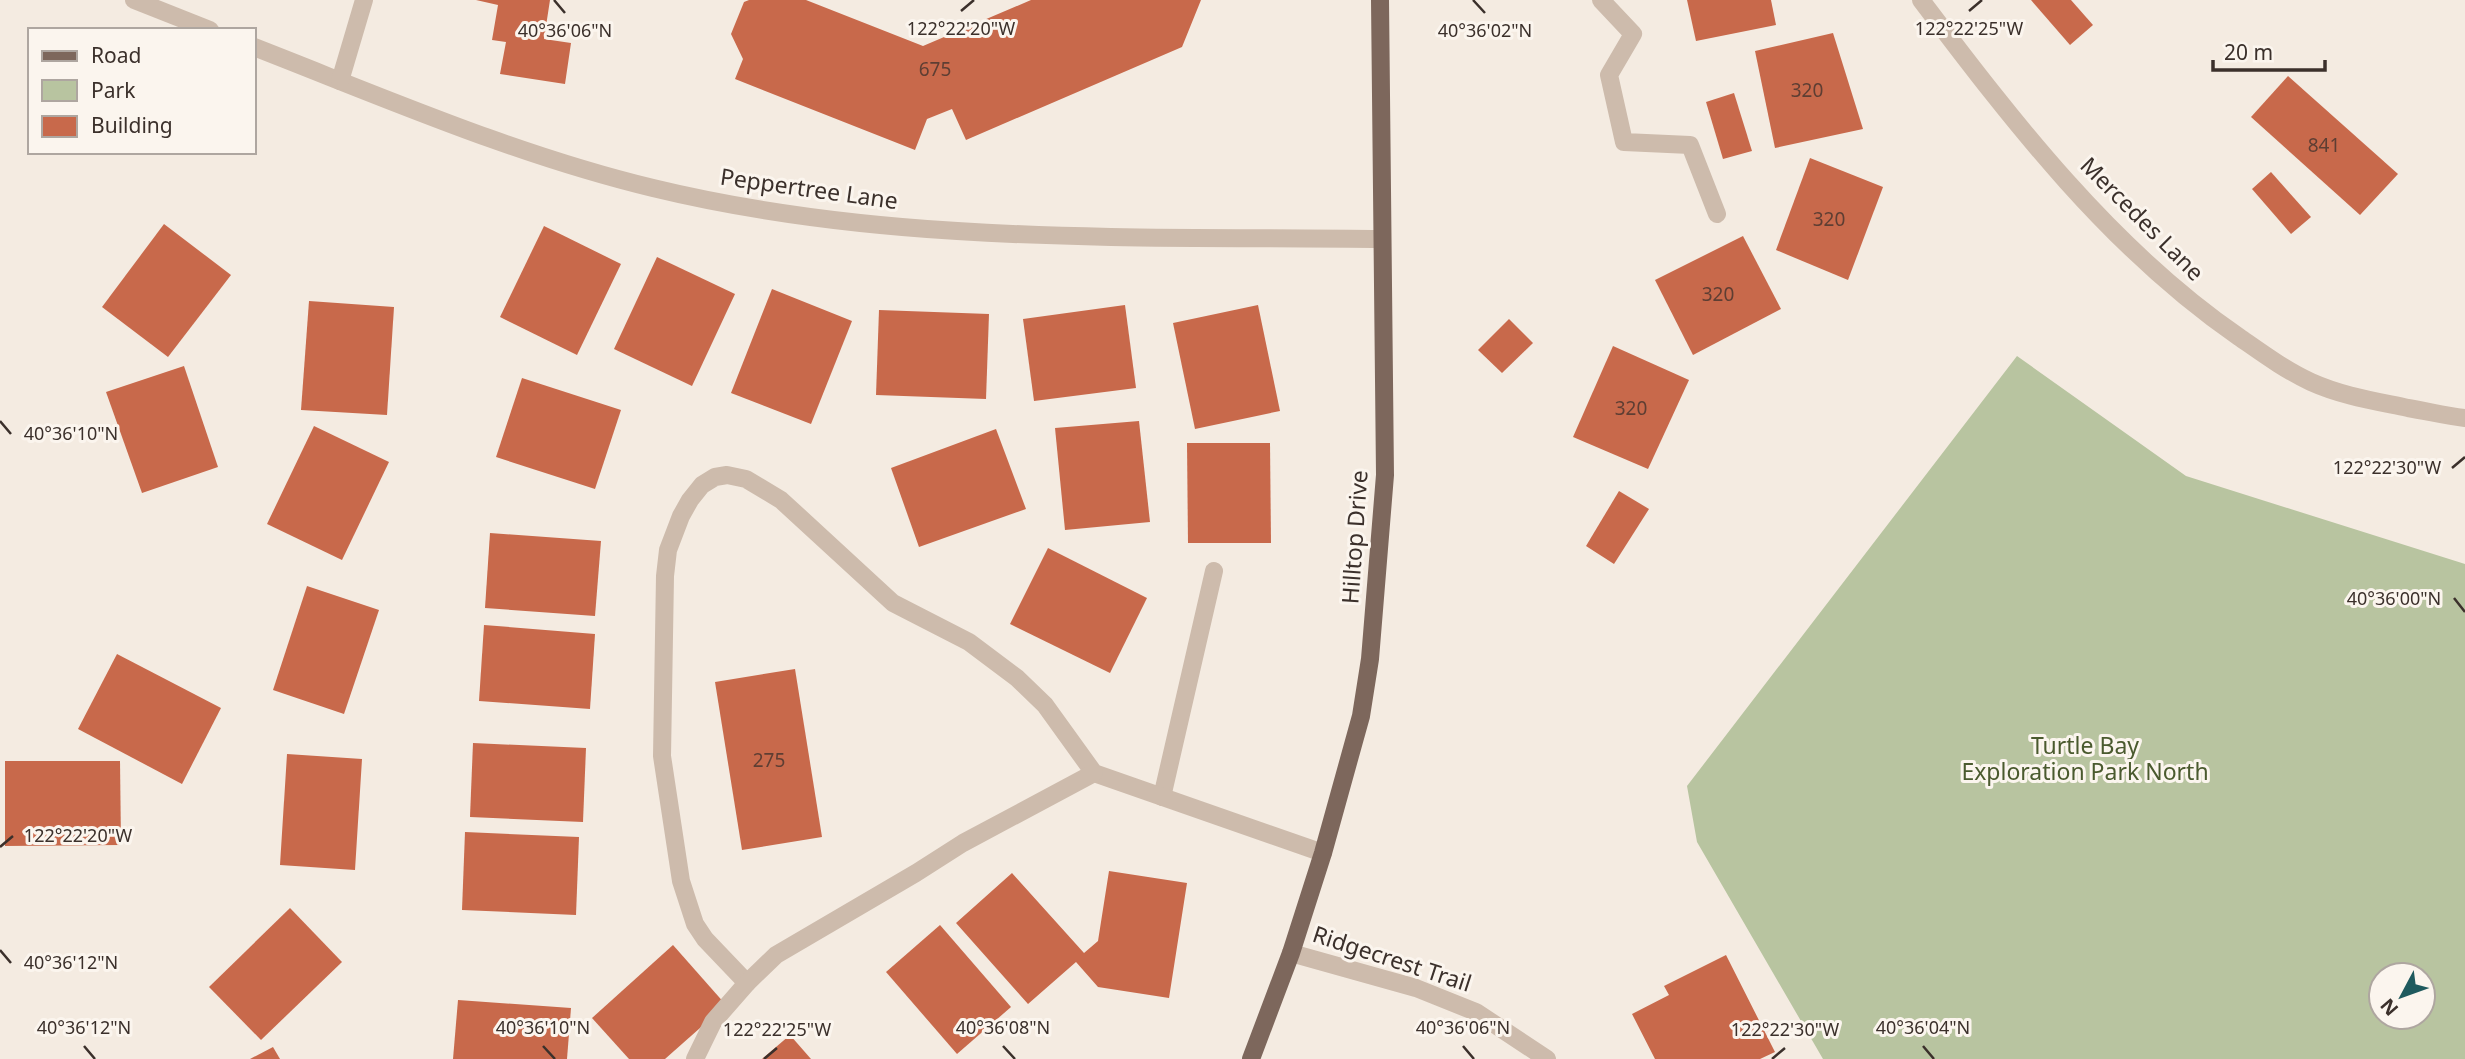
<svg xmlns="http://www.w3.org/2000/svg" width="2465" height="1059" viewBox="0 0 2465 1059" font-family="'Noto Sans',sans-serif">
  <style>
    .green { fill: #b8c4a0; fill-rule: evenodd }
    .building { fill: #c8694b }
    .lines { fill: none; stroke-linecap: round; stroke-linejoin: round }
    .minor { stroke: #cdbbac; stroke-width: 18 }
    .major { stroke: #7d675c; stroke-width: 18 }
    .ticks { fill: none; stroke: #3b302b; stroke-width: 2.5 }
    .labels { text-anchor: middle; stroke-width: 6; stroke-linejoin: round; paint-order: stroke }
    .number-label { font-size: 19px; fill: #5e3e33 }
    .street-label { font-size: 23px; fill: #3b302b; stroke: #fbf5ee }
    .park-label { font-size: 23px; fill: #4a5a2e; stroke: #fbf5ee }
    .ticks-label { font-size: 18px; text-anchor: middle; fill: #3b302b; stroke: #fbf5ee; stroke-width: 6; stroke-linejoin: round; paint-order: stroke }
  </style>
  <rect width="100%" height="100%" fill="#f4ebe1"/>
  <path class="green" d="M2017,356L2186,476L2465,564V1059H1823L1697,842L1687,786ZM2381,975H2423V1017H2381Z"/>
  <g class="building">
    <path d="M476,0H550L544,39L571,43L565,84L500,74L506,42L492,40L498,5Z"/>
    <path d="M749,0H806L923,46L1031,0H1201L1182,47L966,140L952,109L927,119L915,150L735,79L743,59L731,34L744,2Z"/>
    <path d="M1687,0H1771L1776,25L1696,41Z"/>
    <path d="M2031,0H2071L2093,25L2070,45Z"/>
    <path d="M1833,33L1863,129L1775,148L1755,51Z"/>
    <path d="M2288,76L2398,174L2360,215L2251,117Z"/>
    <path d="M1734,93L1752,151L1723,159L1706,102Z"/>
    <path d="M1810,158L1883,187L1848,280L1776,250Z"/>
    <path d="M2271,172L2311,217L2291,234L2252,189Z"/>
    <path d="M164,224L231,275L168,357L102,307Z"/>
    <path d="M544,226L621,264L577,355L500,317Z"/>
    <path d="M1743,236L1781,309L1693,355L1655,280Z"/>
    <path d="M657,257L735,294L692,386L614,349Z"/>
    <path d="M772,289L852,321L811,424L731,393Z"/>
    <path d="M309,301L394,307L387,415L301,410Z"/>
    <path d="M1125,305L1136,388L1034,401L1023,319Z"/>
    <path d="M1258,305L1280,411L1195,429L1173,323Z"/>
    <path d="M879,310L989,314L986,399L876,395Z"/>
    <path d="M1509,319L1533,343L1502,373L1478,350Z"/>
    <path d="M1613,346L1689,380L1648,469L1573,437Z"/>
    <path d="M184,366L218,467L142,493L106,392Z"/>
    <path d="M522,378L621,410L595,489L496,457Z"/>
    <path d="M1139,421L1150,522L1065,530L1055,428Z"/>
    <path d="M314,426L389,462L342,560L267,524Z"/>
    <path d="M996,429L1026,509L919,547L891,468Z"/>
    <path d="M1187,443H1270L1271,543H1188Z"/>
    <path d="M1619,491L1649,509L1614,564L1586,546Z"/>
    <path d="M490,533L601,541L595,616L485,608Z"/>
    <path d="M1048,548L1147,598L1110,673L1010,624Z"/>
    <path d="M307,586L379,610L344,714L273,690Z"/>
    <path d="M484,625L595,634L590,709L479,701Z"/>
    <path d="M117,654L221,708L182,784L78,729Z"/>
    <path d="M795,669L822,837L742,850L715,682Z"/>
    <path d="M473,743L586,748L583,822L470,817Z"/>
    <path d="M287,754L362,759L355,870L280,865Z"/>
    <path d="M5,761H120L121,845L5,846Z"/>
    <path d="M465,832L579,837L576,915L462,910Z"/>
    <path d="M1109,871L1187,883L1169,998L1098,987L1076,962L1028,1004L956,923L1012,873L1084,953L1098,941Z"/>
    <path d="M290,908L342,962L261,1040L209,987Z"/>
    <path d="M940,925L1011,1007L957,1054L886,972Z"/>
    <path d="M673,945L726,1005L665,1059H629L592,1018Z"/>
    <path d="M1726,955L1775,1052L1760,1059H1655L1632,1014L1669,995L1664,986Z"/>
    <path d="M458,1000L571,1008L567,1059H453Z"/>
    <path d="M790,1035L811,1059H762Z"/>
    <path d="M273,1047L280,1059H250Z"/>
  </g>
  <g class="lines">
    <g class="minor">
      <path d="M134,0L210,30"/>
      <path d="M1601,0L1633,34L1609,75L1624,142L1690,145L1717,214"/>
      <path d="M1921,0C2014,123 2111,249 2239,337C2262,353 2285,370 2311,382C2342,396 2375,401 2408,408C2427,411 2446,416 2465,418"/>
      <path d="M254,47C385,98 516,155 653,188C892,246 1139,236 1382,239"/>
      <path d="M340,81L364,0"/>
      <path d="M1162,797L1214,571"/>
      <path d="M1291,953L1416,988L1476,1012L1547,1059"/>
      <path d="M747,983L705,939L695,924L681,881L662,756L665,576L668,550L681,516L690,500L702,485L715,477L727,475L746,479L781,500L893,603L969,642L1017,678L1045,705L1094,773L1323,853"/>
      <path d="M695,1059L713,1022L747,983L776,955L916,873L963,843L1094,773"/>
    </g>
    <path class="major" d="M1251,1059L1291,953L1323,853L1361,716L1370,659L1385,475L1380,0"/>
  </g>
  <path class="ticks" d="M554,0L565,13M1473,0L1485,13M961,11L974,0M1969,11L1982,0M0,421L11,434M2452,468L2465,457M2454,598L2465,612M0,847L13,836M0,950L11,963M84,1046L95,1059M543,1046L555,1059M1003,1046L1015,1059M1463,1046L1474,1059M1923,1046L1934,1059M764,1059L777,1048M1772,1059L1785,1048"/>
  <g class="labels">
    <g class="number-label">
      <text x="935" y="76">675</text>
      <text x="1807" y="97">320</text>
      <text x="2324" y="152">841</text>
      <text x="1829" y="226">320</text>
      <text x="1718" y="301">320</text>
      <text x="1631" y="415">320</text>
      <text x="769" y="767">275</text>
    </g>
    <g class="street-label">
      <text transform="translate(809 189) rotate(8)" y="8">Peppertree Lane</text>
      <text transform="translate(2142 219) rotate(45)" y="8">Mercedes Lane</text>
      <text transform="translate(1355 537) rotate(-86)" y="8">Hilltop Drive</text>
      <text transform="translate(1392 959) rotate(18)" y="8">Ridgecrest Trail</text>
    </g>
    <g class="park-label">
      <text x="2085" y="754">Turtle Bay<tspan x="2085" dy="26">Exploration Park North</tspan></text>
    </g>
  </g>
  <g class="ticks-label">
    <text x="961" y="35">122°22'20"W</text>
    <text x="1969" y="35">122°22'25"W</text>
    <text x="565" y="37">40°36'06"N</text>
    <text x="1485" y="37">40°36'02"N</text>
    <text x="71" y="440">40°36'10"N</text>
    <text x="2387" y="474">122°22'30"W</text>
    <text x="2394" y="605">40°36'00"N</text>
    <text x="78" y="842">122°22'20"W</text>
    <text x="71" y="969">40°36'12"N</text>
    <text x="84" y="1034">40°36'12"N</text>
    <text x="543" y="1034">40°36'10"N</text>
    <text x="1003" y="1034">40°36'08"N</text>
    <text x="1463" y="1034">40°36'06"N</text>
    <text x="1923" y="1034">40°36'04"N</text>
    <text x="777" y="1036">122°22'25"W</text>
    <text x="1785" y="1036">122°22'30"W</text>
  </g>
  <rect x="28" y="28" width="228" height="126" fill="#fbf5ee" stroke="#aea6a0" stroke-width="2"/>
  <rect x="42" y="51" width="35" height="10" fill="#7d675c" stroke="#aea6a0" stroke-width="2"/>
  <text x="91" y="63" font-size="21" fill="#3b302b">Road</text>
  <rect x="42" y="80" width="35" height="21" fill="#b8c4a0" stroke="#aea6a0" stroke-width="2"/>
  <text x="91" y="98" font-size="21" fill="#3b302b">Park</text>
  <rect x="42" y="116" width="35" height="21" fill="#c8694b" stroke="#aea6a0" stroke-width="2"/>
  <text x="91" y="133" font-size="21" fill="#3b302b">Building</text>
  <g transform="translate(2402 996) rotate(229)"><circle r="33" fill="#fbf5ee" stroke="#aea6a0" stroke-width="2"/>
  <path d="M0-5L12 26L0 18L-12 26Z" fill="#1f5a5e"/>
  <text y="-10" font-size="19" font-weight="bold" text-anchor="middle" fill="#3b302b">N</text>
  </g>
  <path d="M2213 60v10h112v-10" fill="none" stroke="#3b302b" stroke-width="3.5"/>
  <text x="2224" y="60" font-size="21" fill="#3b302b" stroke="#fbf5ee" stroke-width="5" paint-order="stroke">20 m</text>
</svg>
